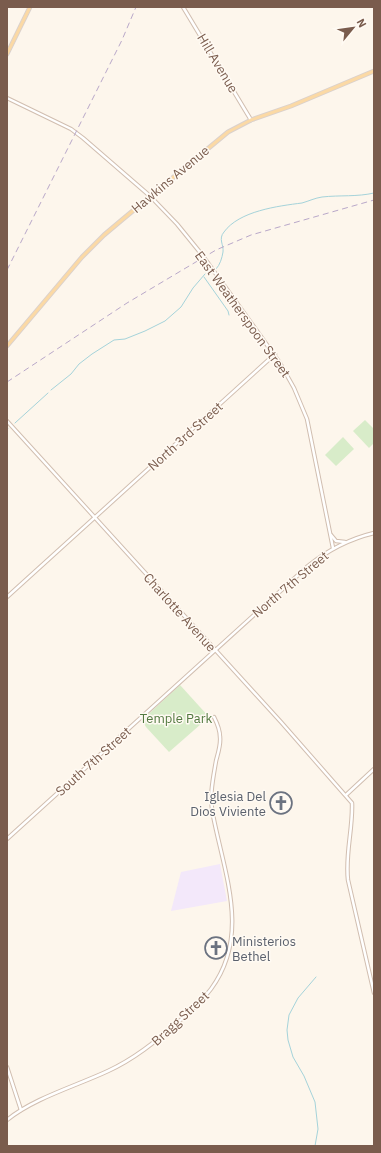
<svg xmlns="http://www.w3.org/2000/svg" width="381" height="1153" viewBox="0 0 381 1153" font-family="'IBM Plex Sans',sans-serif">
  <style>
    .education { fill: #f3e8fa }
    .green { fill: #d8ecc9 }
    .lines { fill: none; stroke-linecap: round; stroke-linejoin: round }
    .stream { stroke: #a5d3da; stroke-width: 1 }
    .tertiary-casing { stroke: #d1beb0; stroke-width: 4.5 }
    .primary-casing { stroke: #dad1cd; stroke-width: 5 }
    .tertiary { stroke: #fff; stroke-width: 2.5 }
    .primary { stroke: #fbd9a5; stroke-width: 3 }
    .rail { stroke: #b9a8c9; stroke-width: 1; stroke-dasharray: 6 4; stroke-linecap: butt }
    .tertiary-bridge-casing { stroke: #d1beb0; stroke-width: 4.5; stroke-linecap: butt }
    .tertiary-bridge { stroke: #fff; stroke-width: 2.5 }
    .labels { text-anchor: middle; stroke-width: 3; stroke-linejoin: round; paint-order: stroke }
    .street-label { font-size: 13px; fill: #7a5c4d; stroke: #fffaf3 }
    .park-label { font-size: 13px; fill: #537a41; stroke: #fffaf3 }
    .worship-label { font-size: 13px; fill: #5b616d; stroke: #fffaf3; text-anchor: end }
  </style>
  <rect width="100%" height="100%" fill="#fdf6ec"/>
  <path class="education" d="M220,864L227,901L171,911L181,872Z"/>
  <g class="green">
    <path d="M365,420L374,429V443L369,448L353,431Z"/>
    <path d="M343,437L354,449L336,466L325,455Z"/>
    <path d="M180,685L209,717L169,752L146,727L142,720Z"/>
  </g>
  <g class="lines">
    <g class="stream">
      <path d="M216,269C220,265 222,258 223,252C224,245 218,239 224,232C239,211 278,206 302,203C309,201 315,198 322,197C340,195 357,197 374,193"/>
      <path d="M204,277L228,311L229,315"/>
      <path d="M51,390L71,374L79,364L92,354L114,340L125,339L145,331L165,321L181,307L193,288L205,274"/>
      <path d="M15,423L48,393"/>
      <path d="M7,430L8,429"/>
      <path d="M315,1146L318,1129L315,1102L304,1076L293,1057L288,1040L287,1030L289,1015L298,998L316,977"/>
    </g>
    <g class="tertiary-casing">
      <g id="tertiary">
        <path d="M183,7L251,120"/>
        <path d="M7,98L71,129L83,138L150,196L177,224L199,251"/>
        <path d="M208,263L280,363L294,388L307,419L333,548"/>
        <path d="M7,421L281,722L352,803C353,829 345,854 348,880L374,993"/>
        <path d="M331,535L336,541L345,542"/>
        <path d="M7,597L275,354"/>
        <path d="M346,795L374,769"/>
        <path d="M7,839L308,566C328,550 349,539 374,533"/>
        <path d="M7,1067L21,1110"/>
        <path d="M7,1120C34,1098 76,1086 108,1071C134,1059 155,1042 177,1023C189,1013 201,1002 211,989C251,935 224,873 213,815C209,796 213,779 216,761C218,753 221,745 220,737C220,730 217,723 214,717"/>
      </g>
    </g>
    <g class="primary-casing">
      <g id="primary">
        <path d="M7,54L30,7"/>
        <path d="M7,346L82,257L104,235L123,219L228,132L251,120L291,106L374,71"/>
      </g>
    </g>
    <use href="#tertiary" class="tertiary"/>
    <use href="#primary" class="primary"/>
    <g class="rail">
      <path d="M7,270L122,40L136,7"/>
      <path d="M7,382L127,303L216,250L251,235L374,200"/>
    </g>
    <g class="tertiary-bridge-casing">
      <path id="tertiary-bridge" d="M199,251L208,263"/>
    </g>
    <use href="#tertiary-bridge" class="tertiary-bridge"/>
  </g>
  <defs>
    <g id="church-ring" transform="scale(1.15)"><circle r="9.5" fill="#fffaf3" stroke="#6b7280" stroke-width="1.5"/><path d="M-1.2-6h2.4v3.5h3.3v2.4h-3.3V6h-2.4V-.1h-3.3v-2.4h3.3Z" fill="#6b7280"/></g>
  </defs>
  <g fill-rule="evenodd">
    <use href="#church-ring" x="281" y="803"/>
    <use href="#church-ring" x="216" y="948"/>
  </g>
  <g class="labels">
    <g class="street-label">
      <text transform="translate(218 63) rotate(59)" y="5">Hill Avenue</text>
      <text transform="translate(170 179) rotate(-40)" y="5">Hawkins Avenue</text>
      <text transform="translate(243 314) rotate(54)" y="5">East Weatherspoon Street</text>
      <text transform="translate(185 436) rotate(-42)" y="5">North 3rd Street</text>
      <text transform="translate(290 584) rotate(-40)" y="5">North 7th Street</text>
      <text transform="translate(180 612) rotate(48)" y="5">Charlotte Avenue</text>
      <text transform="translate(93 761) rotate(-42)" y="5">South 7th Street</text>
      <text transform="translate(180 1018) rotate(-43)" y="5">Bragg Street</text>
    </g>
    <g class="park-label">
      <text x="176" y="723">Temple Park</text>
    </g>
    <g class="worship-label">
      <text x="266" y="801">Iglesia Del<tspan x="266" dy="15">Dios Viviente</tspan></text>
      <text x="232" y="946" text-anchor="start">Ministerios<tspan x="232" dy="15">Bethel</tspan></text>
    </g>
  </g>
  <rect width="381" height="1153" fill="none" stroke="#7a5c4d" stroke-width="16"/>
  <g transform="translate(353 28) rotate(61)" stroke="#fffaf3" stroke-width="3" paint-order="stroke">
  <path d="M0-3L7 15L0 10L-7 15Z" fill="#7a5c4d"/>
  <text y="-6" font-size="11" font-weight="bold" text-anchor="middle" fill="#7a5c4d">N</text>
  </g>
</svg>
